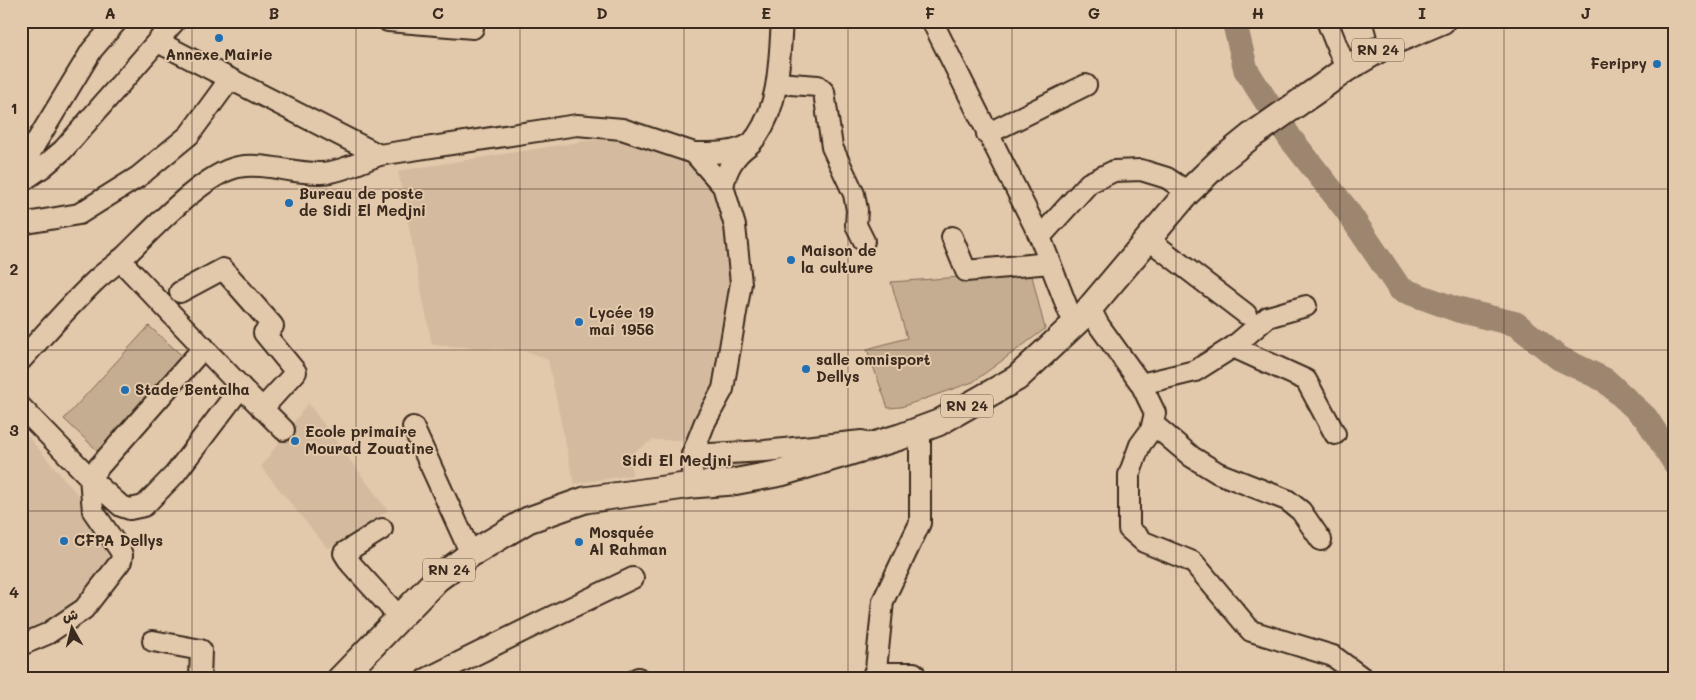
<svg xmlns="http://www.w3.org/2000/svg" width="1696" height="700" viewBox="0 0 1696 700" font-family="Mali,'Playpen Sans Arabic',sans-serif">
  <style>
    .built { fill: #d4bb9f }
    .green { fill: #c5ad91; stroke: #806c58 }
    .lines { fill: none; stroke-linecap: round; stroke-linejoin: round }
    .river { stroke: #9d8670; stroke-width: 25 }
    .minor-casing { stroke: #3b2a1e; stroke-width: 24 }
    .major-casing { stroke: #3b2a1e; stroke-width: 29 }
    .minor { stroke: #e3c9ab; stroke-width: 20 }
    .major { stroke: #e3c9ab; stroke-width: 25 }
    .grid { fill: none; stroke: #3b2a1e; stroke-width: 1; stroke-opacity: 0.55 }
    .poi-dot { fill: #1f6fb2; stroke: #e3c9ab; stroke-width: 2 }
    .labels { text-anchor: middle; stroke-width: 4; stroke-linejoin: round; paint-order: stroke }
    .shield { fill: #e3c9ab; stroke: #6d5a48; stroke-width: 1 }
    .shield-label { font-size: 14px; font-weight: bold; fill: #3b2a1e }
    .poi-label { font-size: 15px; font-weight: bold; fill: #3b2a1e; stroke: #e3c9ab; text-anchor: start }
    .neighbourhood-label { font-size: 16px; font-weight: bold; fill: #3b2a1e; stroke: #e3c9ab }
    .neatline { fill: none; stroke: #3b2a1e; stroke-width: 2 }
    .grid-label { font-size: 16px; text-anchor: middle; font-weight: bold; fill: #3b2a1e }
  </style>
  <rect width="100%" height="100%" fill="#e3c9ab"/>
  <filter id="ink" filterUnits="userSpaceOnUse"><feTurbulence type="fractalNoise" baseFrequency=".02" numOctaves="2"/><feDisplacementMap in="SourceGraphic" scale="10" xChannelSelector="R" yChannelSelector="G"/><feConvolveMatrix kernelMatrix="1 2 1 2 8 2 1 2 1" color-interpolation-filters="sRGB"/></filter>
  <g filter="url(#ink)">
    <g class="built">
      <path d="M591,140H640L670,149L691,166L711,190L731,227L735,300L719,377L686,440H653L631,454L632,475L574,484L548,360L527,351L432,345L398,171Z"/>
      <path d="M308,403L388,511L328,549L261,467Z"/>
      <path d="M21,428L77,494L97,520L118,562L75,613L21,639Z"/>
    </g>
    <g class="green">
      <path d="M1031,272L1045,329L973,382L901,407L888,408L867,349L907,338L891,282Z"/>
      <path d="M149,326L187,360L101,454L64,419Z"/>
      <path d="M816,453L782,461L716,471L715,462Z"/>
    </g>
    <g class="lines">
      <path class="river" d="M1234,21L1246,70L1290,138L1346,209L1400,289L1458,310L1516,324L1559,358L1605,380L1646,418L1675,463"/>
      <g class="minor-casing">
        <g id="minor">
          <path d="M388,21L473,28"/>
          <path d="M932,21L1040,237L1069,312L1077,322"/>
          <path d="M1327,21L1346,69"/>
          <path d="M1384,21L1390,43"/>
          <path d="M158,42L379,155L577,125L622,129L694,153L723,186L735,226L741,283L723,389L705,422L692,455V485"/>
          <path d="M777,83L818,86L824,92L832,147L854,194L857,210L856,225L864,241"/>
          <path d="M987,134L1086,85"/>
          <path d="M694,153C712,153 734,154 750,144C753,142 755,138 757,136C780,103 779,60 782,21"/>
          <path d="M21,178L32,149L92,50L117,21"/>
          <path d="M21,182L43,167L63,150L175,21"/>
          <path d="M723,186C727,168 734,156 749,145"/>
          <path d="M21,224L79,214L138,177L189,135L230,79"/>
          <path d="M952,237L966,271L1050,263"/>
          <path d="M1040,237L1089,183L1114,171L1141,170L1167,178L1188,192"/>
          <path d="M1148,239L1246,314"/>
          <path d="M120,260L241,387L284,430"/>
          <path d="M180,292L223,269L273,326L264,333L296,372L262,409"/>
          <path d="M1090,308L1098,324L1141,384L1155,413L1151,430L1140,445L1129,475V529L1144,542L1193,562L1251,631L1333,656L1364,679"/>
          <path d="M1233,347L1306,380L1335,434"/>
          <path d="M21,360C45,334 68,307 94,282C104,272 116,265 126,255C152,230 203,174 238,167C265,162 293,174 321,173C341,172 360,162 379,155"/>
          <path d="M1141,384L1195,371L1233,347L1268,317L1306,306"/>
          <path d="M21,407L95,483L121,506L130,509L144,506L175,474L241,387"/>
          <path d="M1153,424L1192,457L1218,473L1287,500L1301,511L1321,540"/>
          <path d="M413,427L471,554"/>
          <path d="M692,455L765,451L862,441"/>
          <path d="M382,529L344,553L351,564L400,618"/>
          <path d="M153,641L201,650L200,679"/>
          <path d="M21,645L47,634L84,609L121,561L122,555L120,550L93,511L90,477L204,347"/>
          <path d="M874,673H914"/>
          <path d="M426,679L545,620L633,578"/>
          <path d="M637,679L638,678"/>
          <path d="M875,679L883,601L920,523V429"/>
        </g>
      </g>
      <g class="major-casing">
        <path id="major" d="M340,679L437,579L471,554L528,520L585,500L692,485L733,482L781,473L900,437L938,423L1017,378L1083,316L1188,192L1220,161L1251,136L1320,88L1346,69L1390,43L1442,21"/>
      </g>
      <use href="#minor" class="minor"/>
      <use href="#major" class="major"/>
    </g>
  </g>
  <path class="grid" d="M192,21V679M356,21V679M520,21V679M684,21V679M848,21V679M1012,21V679M1176,21V679M1340,21V679M1504,21V679M21,189H1675M21,350H1675M21,511H1675"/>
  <g class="poi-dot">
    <circle cx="219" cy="38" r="5"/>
    <circle cx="1657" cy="64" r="5"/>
    <circle cx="289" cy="203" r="5"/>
    <circle cx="791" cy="260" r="5"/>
    <circle cx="579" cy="322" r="5"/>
    <circle cx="806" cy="369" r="5"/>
    <circle cx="125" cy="390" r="5"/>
    <circle cx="295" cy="441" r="5"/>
    <circle cx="64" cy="541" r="5"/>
    <circle cx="579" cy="542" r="5"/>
  </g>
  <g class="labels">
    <g class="shield">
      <rect x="1352" y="38.5" width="52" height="23" rx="4"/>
      <rect x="941" y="394.5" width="52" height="23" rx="4"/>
      <rect x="423" y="558.5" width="52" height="23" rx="4"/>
    </g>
    <g class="shield-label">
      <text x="1378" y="55">RN 24</text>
      <text x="967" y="411">RN 24</text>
      <text x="449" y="575">RN 24</text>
    </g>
    <g class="poi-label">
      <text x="219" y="60" text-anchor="middle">Annexe Mairie</text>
      <text x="1647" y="69" text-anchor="end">Feripry</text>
      <text x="299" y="199">Bureau de poste<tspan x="299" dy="17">de Sidi El Medjni</tspan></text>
      <text x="801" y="256">Maison de<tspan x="801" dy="17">la culture</tspan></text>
      <text x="589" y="318">Lycée 19<tspan x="589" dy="17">mai 1956</tspan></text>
      <text x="816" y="365">salle omnisport<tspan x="816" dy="17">Dellys</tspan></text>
      <text x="135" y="395">Stade Bentalha</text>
      <text x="305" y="437">Ecole primaire<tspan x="305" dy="17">Mourad Zouatine</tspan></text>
      <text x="589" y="538">Mosquée<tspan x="589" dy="17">Al Rahman</tspan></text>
      <text x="74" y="546">CFPA Dellys</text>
    </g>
    <g class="neighbourhood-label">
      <text x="677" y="466">Sidi El Medjni</text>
    </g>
  </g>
  <rect width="1696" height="700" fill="none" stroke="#e3c9ab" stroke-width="55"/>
  <g transform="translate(72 628) rotate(352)" stroke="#e3c9ab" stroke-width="4" paint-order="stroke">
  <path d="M0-4L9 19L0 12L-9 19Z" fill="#3b2a1e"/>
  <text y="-8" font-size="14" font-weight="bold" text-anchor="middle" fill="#3b2a1e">ش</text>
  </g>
  <rect x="28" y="28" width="1640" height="644" class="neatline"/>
  <g class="grid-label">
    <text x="110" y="19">A</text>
    <text x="274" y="19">B</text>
    <text x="438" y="19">C</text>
    <text x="602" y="19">D</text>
    <text x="766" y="19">E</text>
    <text x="930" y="19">F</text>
    <text x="1094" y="19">G</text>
    <text x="1258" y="19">H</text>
    <text x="1422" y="19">I</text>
    <text x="1586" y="19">J</text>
    <text x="14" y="114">1</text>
    <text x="14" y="275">2</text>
    <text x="14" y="436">3</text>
    <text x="14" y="598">4</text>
  </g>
</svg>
